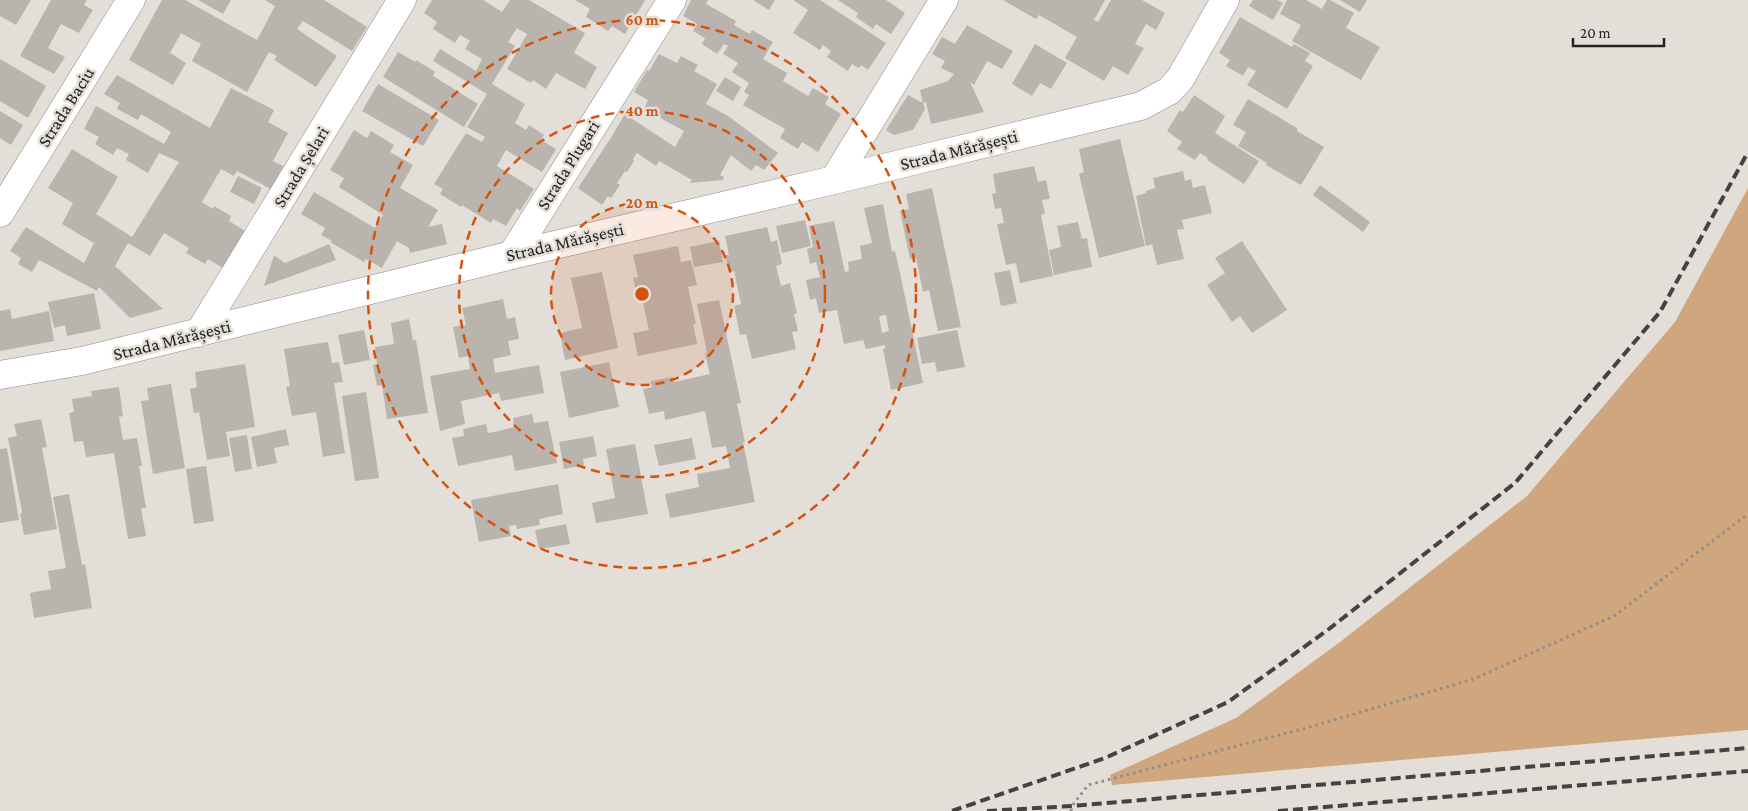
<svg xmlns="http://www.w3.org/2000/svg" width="1748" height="811" viewBox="0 0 1748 811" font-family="'Crimson Pro',serif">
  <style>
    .green { fill: #d0a67e }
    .building { fill: #bab4af; fill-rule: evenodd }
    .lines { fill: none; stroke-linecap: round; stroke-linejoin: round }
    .street-casing { stroke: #918c87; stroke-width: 29 }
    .path { stroke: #918e89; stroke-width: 3; stroke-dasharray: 2.5 4; stroke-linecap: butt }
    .street { stroke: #fff; stroke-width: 28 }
    .rail { stroke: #454340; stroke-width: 4; stroke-dasharray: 10 5; stroke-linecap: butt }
    .ring { fill: none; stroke: #d4540e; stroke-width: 2.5; stroke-dasharray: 9 6 }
    .labels { text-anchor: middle; stroke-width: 5; stroke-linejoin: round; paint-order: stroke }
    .street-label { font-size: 18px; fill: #242220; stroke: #e3ded8 }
    .centre { fill: #d4540e; stroke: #e3ded8; stroke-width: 2.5 }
    .ring-label { font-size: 15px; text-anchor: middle; font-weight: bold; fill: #d4540e; stroke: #e3ded8; stroke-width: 5; stroke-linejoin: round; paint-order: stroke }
  </style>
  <rect width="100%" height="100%" fill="#e3ded8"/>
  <path class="green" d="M1748,188V730L1112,785L1110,775L1236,718L1340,642L1527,496L1675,322Z"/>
  <g class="building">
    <path d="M0,0H31L16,25L0,16Z"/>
    <path d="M51,0H87L84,5L93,10L79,33L61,24L48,48L65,57L54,74L20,56Z"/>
    <path d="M162,0H185L257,40L275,6L265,0H324L367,27L352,51L303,21L297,29L337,56L316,87L274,60L277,56L269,52L247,92L192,61L201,44L181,33L170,53L186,63L173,85L129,60Z"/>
    <path d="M198,0H231L223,14Z"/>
    <path d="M432,0H483L502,12L510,0H529L585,33L574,53L597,67L585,89L556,73L546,89L533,80L531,83L507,69L527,34L517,28L508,42L515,46L492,84L525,104L515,123L526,130L529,125L544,135L541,140L556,149L542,172L506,150L497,166L534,189L520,211L517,208L506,226L493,219L491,223L462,205L461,207L440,194L443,189L434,184L466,133L482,142L485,137L467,127L487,94L433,61L440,49L476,71L482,59L465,49L470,41L460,35L455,43L433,29L437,22L424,13Z"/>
    <path d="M575,0H645L625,34L612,26L608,31L586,17L590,9Z"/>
    <path d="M691,0H708L706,4L736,21L734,25L750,34L752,30L773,42L763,59L787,73L783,81L808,96L813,88L829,97L825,104L841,114L818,152L802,142L798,149L780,138L785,129L743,105L749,95L744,92L749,83L732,72L738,63L723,54L728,46L724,44L717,54L702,44L705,38L693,31L697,24L683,16Z"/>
    <path d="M753,0H775L769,10Z"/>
    <path d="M793,0H820L886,43L868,70L861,65L859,68L852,64L848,71L827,57L831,51L823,45L820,50L793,33L808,10Z"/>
    <path d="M838,0H886L905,13L891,34L876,24L873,29L856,17L858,13Z"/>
    <path d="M1003,0H1105L1094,20L1098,22L1111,0H1142L1165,13L1156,30L1146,24L1135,44L1144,48L1128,75L1113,66L1104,81L1065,58L1077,37L1039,15L1036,19Z"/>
    <path d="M1253,0H1277L1283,3L1273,20L1249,6Z"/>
    <path d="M1287,0H1306L1322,9L1327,0H1330L1354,13L1346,28L1380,47L1361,80L1292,41L1301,25L1280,14Z"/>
    <path d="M1340,0H1367L1360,12Z"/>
    <path d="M1240,17L1292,47L1294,44L1310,53L1305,61L1313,66L1287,109L1247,85L1256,71L1248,67L1243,76L1226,66L1230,60L1219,53Z"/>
    <path d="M967,25L1013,51L1002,69L987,61L974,85L970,82L984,112L931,124L926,102L923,103L920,90L948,81L954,74L941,68L945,61L932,54L942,37L955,44Z"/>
    <path d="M1035,44L1067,63L1051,89L1040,83L1032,96L1012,84Z"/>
    <path d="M398,52L415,62L416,60L435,72L433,76L478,104L464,127L383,77Z"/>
    <path d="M659,54L677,63L681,56L698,65L694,71L717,84L706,104L728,116L778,153L764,170L756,165L751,171L731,155L720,175L724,177L723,180L690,183L692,180L659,161L656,166L637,153L633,159L634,161L627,172L625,171L617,183L620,185L611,198L608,196L602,205L578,188L612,136L625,114L675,147L684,131L644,109L648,100L634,92L647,70L649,71Z"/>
    <path d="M0,59L46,86L28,118L0,101Z"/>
    <path d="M117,75L210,128L231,88L274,110L268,122L288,133L273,161L283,166L271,189L237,171L234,176L221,169L202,202L213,209L214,206L231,216L229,221L245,231L223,268L208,259L205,264L186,253L189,248L164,233L150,256L128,243L115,266L163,309L130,318L99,287L97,291L39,260L32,272L18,264L21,258L10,251L26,227L84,263L94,243L62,224L73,203L48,188L72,149L118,177L96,214L132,237L179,162L159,153L148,173L126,160L129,154L117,148L113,155L95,144L99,137L84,129L96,106L164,144L171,132L141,114L138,120L117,109L120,103L104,94Z"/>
    <path d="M725,77L741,87L733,101L716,91Z"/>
    <path d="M378,84L439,120L423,146L362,111Z"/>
    <path d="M908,95L923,103L925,109L913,130L894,135L886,130Z"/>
    <path d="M1194,95L1225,116L1215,133L1259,161L1244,184L1207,160L1208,158L1200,153L1195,160L1177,149L1182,142L1167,131L1180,110L1183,112Z"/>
    <path d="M1248,99L1297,128V131L1324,147L1301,185L1266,165L1267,163L1238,146L1246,132L1233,125Z"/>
    <path d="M0,111L23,125L11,145L0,138Z"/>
    <path d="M354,130L367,138L371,131L394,145L390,152L413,165L400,188L438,210L428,227L442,224L447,244L410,253L409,248L397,241L382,268L366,259L364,262L330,242L332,241L321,235L325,228L301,214L314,192L375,228L383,215L339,187L344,178L330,170Z"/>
    <path d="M1120,139L1145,246L1099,258L1079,174L1084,172L1079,149Z"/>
    <path d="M1034,166L1038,182L1046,180L1050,199L1042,200L1045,214L1041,215L1053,276L1020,283L1016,263L1006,265L997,224L1004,223L1001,208L995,209L992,194L996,193L993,174Z"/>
    <path d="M1183,171L1185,181L1191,179L1193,188L1205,185L1212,213L1182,220L1184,229L1177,230L1184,259L1157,265L1152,244L1146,246L1136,196L1146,193V191L1155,188L1153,178Z"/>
    <path d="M238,176L262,188L254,204L230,192Z"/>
    <path d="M1320,185L1370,222L1363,232L1313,195Z"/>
    <path d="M932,188L961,327L938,331L929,290L923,292L916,258L910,259L900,211L909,209L906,194Z"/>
    <path d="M883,204L892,252L895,251L900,273L923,383L891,390L883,349L885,348V345L866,349L863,340L844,344L837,310L819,313L816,298L810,300L806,280L820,277L816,262L810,264L807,249L813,247L809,226L834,221L845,272L849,271L848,262L862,259L860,246L872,243L864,208ZM886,315L889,331L882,333L879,316Z"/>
    <path d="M805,220L811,246L782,253L776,226Z"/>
    <path d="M1078,222L1082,239L1087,238L1092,267L1054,275L1049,250L1061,247L1057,226Z"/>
    <path d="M767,227L771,242L777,240L782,264L776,266L781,286L790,283L797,313L794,314L798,331L792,332L796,349L752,359L746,334L740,335L734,306L741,304L734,271L729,272L725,255H729L725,236Z"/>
    <path d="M719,241L723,262L694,267L690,247Z"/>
    <path d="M1242,241L1287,310L1252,333L1240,316L1232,322L1207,285L1225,273L1215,258Z"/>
    <path d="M329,244L336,260L264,286L274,255L285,263Z"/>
    <path d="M678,246L681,262L691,260L697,285L688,287L696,324H693L697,344L638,356L633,333L649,330L641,293L637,294L633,278L638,277L633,255Z"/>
    <path d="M1010,270L1017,303L1001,306L994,273Z"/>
    <path d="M602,272L618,348L565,360L560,333L582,328L571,278Z"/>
    <path d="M94,293L101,329L67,336L65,325L54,328L48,302Z"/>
    <path d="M503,299L507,319L515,317L519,339L508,341L511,355L493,359L495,373L539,365L544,393L501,401L499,393L461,401L465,424L440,431L430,376L470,369L468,356L459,358L453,327L466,325L462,308Z"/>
    <path d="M719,300L741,403L737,404L745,442H743L755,502L670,518L665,494L699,487L697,474L730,468L726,446L712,448L705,411L665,420L664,411L649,414L643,389L652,387L651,381L673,377L674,382L710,374L705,354L707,353L697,304Z"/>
    <path d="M10,309L12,319L49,311L54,341L0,351V311Z"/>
    <path d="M409,319L413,340H416L428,413L387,419L382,385L377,386L373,365L377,364L375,347L394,344L391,323Z"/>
    <path d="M364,330L370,360L344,365L338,335Z"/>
    <path d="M957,330L965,367L937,372L935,362L922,364L917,338Z"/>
    <path d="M328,342L332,363L339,362L343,382L334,383L345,453L323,457L316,412L292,416L286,387L290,386L284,349Z"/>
    <path d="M609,362L619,407L569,418L560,372Z"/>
    <path d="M245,364L255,427L226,432L230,456L207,460L199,412L194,413L190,389L197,387L195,372Z"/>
    <path d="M171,384L185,468L153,474L141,401L149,400L147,388Z"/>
    <path d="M119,387L123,416L119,417L123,440L137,438L142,466H139L146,508H141L146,536L128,539L114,453L86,457L83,441L74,442L69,413L74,412L72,399L92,396L91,391Z"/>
    <path d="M366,392L379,478L355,481L342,396Z"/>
    <path d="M532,414L534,423L548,421L557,463L515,471L512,455L458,466L452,438L464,436L463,429L486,424L488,433L499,431L514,427L513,418Z"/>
    <path d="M41,419L47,447L42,448L57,529L24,535L20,514L22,512L8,438L17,436L14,424Z"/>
    <path d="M286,429L289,445L274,448L277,463L257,467L251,437Z"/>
    <path d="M247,435L252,469L235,472L229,438Z"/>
    <path d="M593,436L597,456L583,459L584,465L564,469L559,442Z"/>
    <path d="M692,438L696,459L659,466L654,445Z"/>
    <path d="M635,444L648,514L596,523L592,503L615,498L606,449Z"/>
    <path d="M7,448L19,520L0,523V449Z"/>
    <path d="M206,466L214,521L194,524L186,469Z"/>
    <path d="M558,484L563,514L539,519L540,525L517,529L516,525L509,526L511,536L479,542L471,500Z"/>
    <path d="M69,494L82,565L85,564L92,608L34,618L30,593L51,589L48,571L66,568L53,497Z"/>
    <path d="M566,524L570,544L539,549L535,530Z"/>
  </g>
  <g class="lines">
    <g class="street-casing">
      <g id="street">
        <path d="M834,180L944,0"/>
        <path d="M0,213L131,0"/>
        <path d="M512,255L672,0"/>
        <path d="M199,333L402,0"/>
        <path d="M0,375L82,361L512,255L834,180L1141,106L1169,91L1180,79L1225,0"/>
      </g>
    </g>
    <path class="path" d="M1071,811L1072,806L1088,785L1306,728L1474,679L1614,616L1748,514"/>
    <use href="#street" class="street"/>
    <g class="rail">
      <path d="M952,811L1105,758L1228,702L1329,629L1515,483L1660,312L1748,152"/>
      <path d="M987,811L1072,806L1748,748"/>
      <path d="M1278,811L1748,771"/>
    </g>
  </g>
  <circle cx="642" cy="294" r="91" fill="#d4540e" fill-opacity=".12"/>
  <g class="ring">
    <circle cx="642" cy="294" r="91"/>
    <circle cx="642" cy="294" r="183"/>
    <circle cx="642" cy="294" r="274"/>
  </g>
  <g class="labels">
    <g class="street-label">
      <text transform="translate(66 107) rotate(-58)" y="6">Strada Baciu</text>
      <text transform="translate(959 150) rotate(-14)" y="6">Strada Mărășești</text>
      <text transform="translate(568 165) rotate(-58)" y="6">Strada Plugari</text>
      <text transform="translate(301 167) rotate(-59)" y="6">Strada Șelari</text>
      <text transform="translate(565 242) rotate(-13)" y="6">Strada Mărășești</text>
      <text transform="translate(172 340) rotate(-14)" y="6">Strada Mărășești</text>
    </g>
  </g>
  <circle cx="642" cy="294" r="8" class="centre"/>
  <g class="ring-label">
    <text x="642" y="25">60 m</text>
    <text x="642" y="116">40 m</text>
    <text x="642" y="208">20 m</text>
  </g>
  <path d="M1573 38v8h91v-8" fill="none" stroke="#242220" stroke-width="2.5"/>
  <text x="1580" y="38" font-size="15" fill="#242220" stroke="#e3ded8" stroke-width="4" paint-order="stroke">20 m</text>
</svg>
